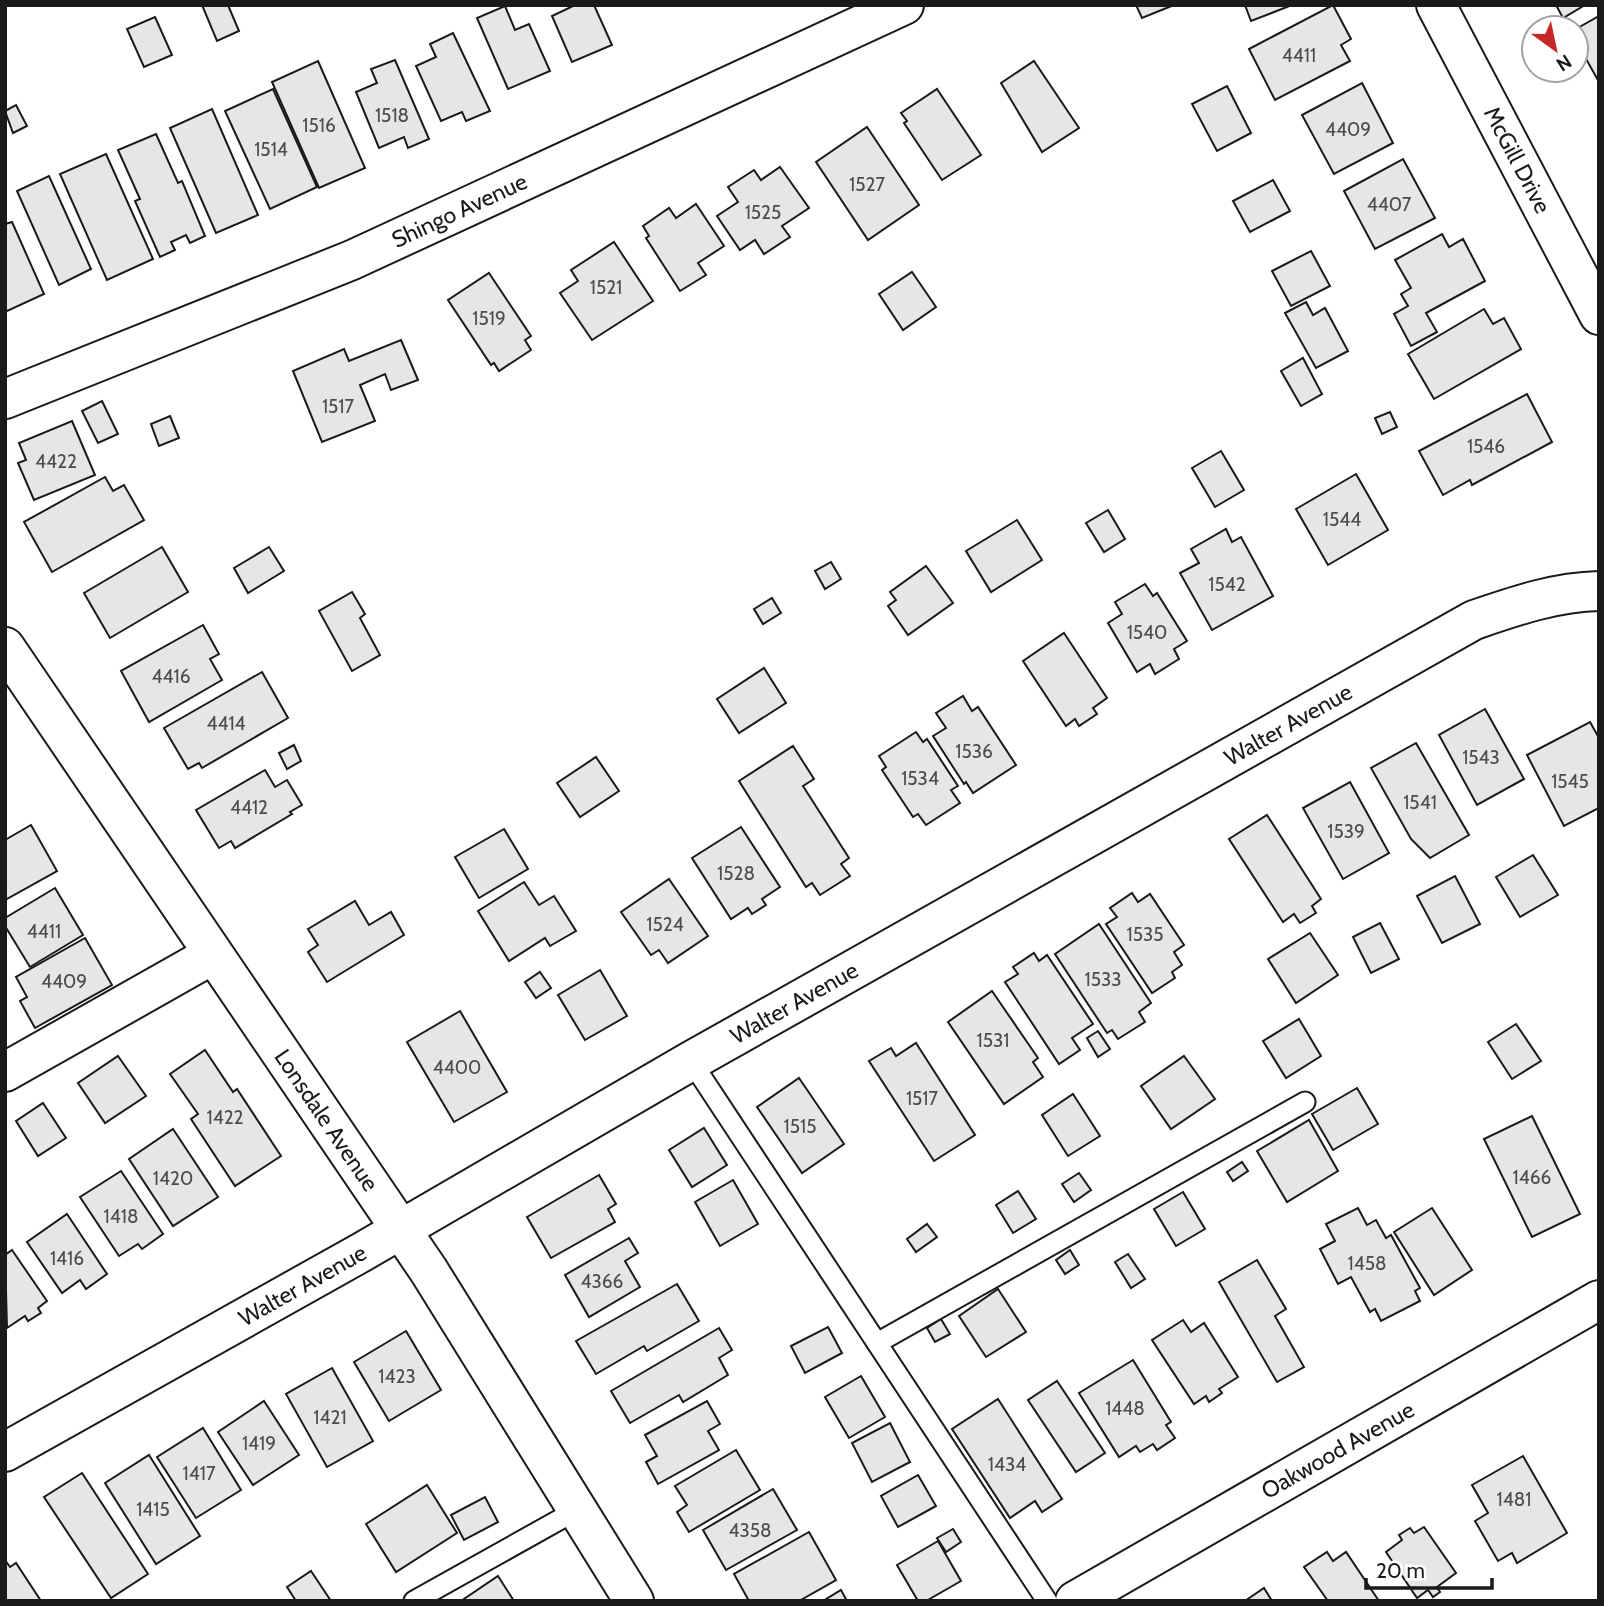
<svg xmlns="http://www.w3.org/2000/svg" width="1604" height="1606" viewBox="0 0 1604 1606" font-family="Cabin,sans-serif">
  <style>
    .building { fill: #e6e6e6; stroke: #1a1a1a; stroke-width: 2 }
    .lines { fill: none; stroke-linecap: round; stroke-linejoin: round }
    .service-casing { stroke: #1a1a1a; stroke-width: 23 }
    .minor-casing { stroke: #1a1a1a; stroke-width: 42 }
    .service { stroke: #fff; stroke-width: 19 }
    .minor { stroke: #fff; stroke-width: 38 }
    .labels { text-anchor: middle; stroke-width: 5; stroke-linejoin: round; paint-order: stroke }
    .number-label { font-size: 19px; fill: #4d4d4d }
    .street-label { font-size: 23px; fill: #1a1a1a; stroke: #fff }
  </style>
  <rect width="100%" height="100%" fill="#fff"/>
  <g class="building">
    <path d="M202,5H228L239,31L217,41Z"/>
    <path d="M575,5H594L612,45L572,62L552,16Z"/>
    <path d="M1136,5H1174L1142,18Z"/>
    <path d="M1245,5H1292L1251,21Z"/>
    <path d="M1333,5L1351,39L1341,45L1350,61L1275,100L1249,49Z"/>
    <path d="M1556,5H1585L1563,18Z"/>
    <path d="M505,6L515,30L529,24L550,71L508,89L477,18Z"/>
    <path d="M1599,16V82L1576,41V29Z"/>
    <path d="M155,17L172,55L144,67L127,29Z"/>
    <path d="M453,33L490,111L466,121L462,112L441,121L416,66L436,57L430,44Z"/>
    <path d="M395,60L429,139L408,148L404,137L379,148L356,92L377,83L371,69Z"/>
    <path d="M318,61L365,168L319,188L272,82Z"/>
    <path d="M1034,61L1079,128L1042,152L1001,83Z"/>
    <path d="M1362,83L1393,143L1334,174L1302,115Z"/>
    <path d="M1227,86L1251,133L1217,151L1192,104Z"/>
    <path d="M273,89L317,187L270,209L225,111Z"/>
    <path d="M937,89L981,155L942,180L904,123L907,121L901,113Z"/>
    <path d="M16,105L27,126L13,133L5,111Z"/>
    <path d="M212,109L258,215L216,233L170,128Z"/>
    <path d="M867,127L919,205L868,240L816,162Z"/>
    <path d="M156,134L178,183L182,181L205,236L190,243L186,235L171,242L175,250L160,257L135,201L140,199L118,150Z"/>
    <path d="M106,154L153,259L107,280L60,174Z"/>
    <path d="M1403,159L1435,218L1375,249L1344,191Z"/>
    <path d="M780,167L809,208L782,226L790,237L764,254L755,240L740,250L717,216L738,202L728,187L754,170L761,180Z"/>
    <path d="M49,176L91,269L59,285L17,191Z"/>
    <path d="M1273,180L1290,211L1250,232L1233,201Z"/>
    <path d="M696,204L724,246L698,263L706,275L680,291L646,238L649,236L643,226L669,208L676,218Z"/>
    <path d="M12,222L44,294L5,312V224Z"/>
    <path d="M1442,234L1449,247L1463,239L1485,281L1426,313L1437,332L1411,346L1394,314L1408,306L1401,294L1411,288L1395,260Z"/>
    <path d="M614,242L653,301L592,340L560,293L578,281L571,270Z"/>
    <path d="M1311,251L1330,286L1291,306L1272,271Z"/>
    <path d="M912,272L936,307L903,330L879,294Z"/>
    <path d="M489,273L531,336L525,340L531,350L499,371L494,363L491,365L448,300Z"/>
    <path d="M1306,302L1313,315L1325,308L1348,351L1316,368L1285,313Z"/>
    <path d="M1484,309L1493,324L1504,318L1521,349L1434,399L1408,354Z"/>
    <path d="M401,340L418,380L391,390L385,374L360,385L375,421L322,442L293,371L344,349L349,361Z"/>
    <path d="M1303,358L1322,394L1301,406L1281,371Z"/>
    <path d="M1527,394L1552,442L1472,485L1470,480L1443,495L1419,451Z"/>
    <path d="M102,401L118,434L98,443L82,411Z"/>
    <path d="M1390,412L1397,427L1382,434L1375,418Z"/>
    <path d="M170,416L179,438L159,446L151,424Z"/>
    <path d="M72,421L95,475L34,500L18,463L26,460L19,443Z"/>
    <path d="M1221,451L1244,490L1215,507L1192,468Z"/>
    <path d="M1356,474L1388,530L1328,565L1296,509Z"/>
    <path d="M105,477L113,491L124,485L144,520L52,572L24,522Z"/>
    <path d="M1108,510L1125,539L1104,552L1086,523Z"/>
    <path d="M1017,520L1042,560L991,592L966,551Z"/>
    <path d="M1226,529L1232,542L1241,537L1273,596L1212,630L1180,573L1199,563L1191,549Z"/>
    <path d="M162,547L188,592L110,638L84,593Z"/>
    <path d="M269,547L284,571L248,593L234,568Z"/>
    <path d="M831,562L841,579L825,589L815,571Z"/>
    <path d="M926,566L953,603L908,635L888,606L896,600L890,592Z"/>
    <path d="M1145,584L1153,596L1157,593L1187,641L1174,649L1179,659L1155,674L1150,664L1137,672L1108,623L1122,614L1115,602Z"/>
    <path d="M352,592L365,614L360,618L380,655L352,671L319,611Z"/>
    <path d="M772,598L781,613L763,624L754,609Z"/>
    <path d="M203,625L219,654L210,659L222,680L149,722L121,671Z"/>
    <path d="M1064,633L1107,698L1093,708L1097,714L1079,726L1075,719L1066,726L1023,661Z"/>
    <path d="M764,668L786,703L739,733L717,699Z"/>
    <path d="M262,672L288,718L202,768L199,763L188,769L164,728Z"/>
    <path d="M963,696L972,711L978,707L1016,765L973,793L966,782L964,784L933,736L946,728L936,713Z"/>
    <path d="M1485,709L1524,779L1477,805L1439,735Z"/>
    <path d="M1590,722L1599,738V808L1564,826L1527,755Z"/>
    <path d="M916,732L923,742L927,739L958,786L951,790L960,803L926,825L918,814L913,817L882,770L886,767L879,756Z"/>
    <path d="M1416,743L1469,835L1430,858L1411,839L1371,768Z"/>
    <path d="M294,745L301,761L287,769L279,753Z"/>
    <path d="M793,746L814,779L803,786L849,858L841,864L850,876L820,895L812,883L806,887L739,781Z"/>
    <path d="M596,757L619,791L580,817L557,783Z"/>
    <path d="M265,770L275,787L287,780L302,805L290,812L292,814L235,848L231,841L219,848L196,810Z"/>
    <path d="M1350,782L1389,853L1343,879L1303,808Z"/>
    <path d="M1267,815L1321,899L1312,906L1316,913L1300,923L1294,914L1283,922L1229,839Z"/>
    <path d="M31,825L57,871L5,900V840Z"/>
    <path d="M741,827L780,887L762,899L766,905L752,914L748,908L731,919L692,858Z"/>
    <path d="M504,829L528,869L479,898L455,857Z"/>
    <path d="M1533,855L1558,895L1520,917L1496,877Z"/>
    <path d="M1455,876L1480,924L1442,943L1417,896Z"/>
    <path d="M669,879L708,936L668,963L659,950L651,955L621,912Z"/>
    <path d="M524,882L539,905L554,896L576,931L550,946L545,938L509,961L478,911Z"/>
    <path d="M55,888L83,935L30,967L5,926V918Z"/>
    <path d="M1132,893L1138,902L1150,894L1184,945L1174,952L1182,965L1172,972L1175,978L1152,993L1106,924L1117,917L1110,908Z"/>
    <path d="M355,901L369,925L391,912L404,935L327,982L308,952L318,945L308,929Z"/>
    <path d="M1380,923L1399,959L1371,973L1353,937Z"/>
    <path d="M1099,924L1151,1003L1139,1012L1145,1022L1118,1039L1112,1030L1107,1033L1055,954Z"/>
    <path d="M1310,933L1338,975L1296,1003L1268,959Z"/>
    <path d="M85,938L112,985L35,1028L20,1001L27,997L16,977Z"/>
    <path d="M1034,953L1039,961L1047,955L1093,1024L1072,1038L1080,1050L1059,1064L1005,982L1018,974L1013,967Z"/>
    <path d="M600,970L627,1016L585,1040L558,995Z"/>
    <path d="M540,972L551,988L536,998L525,982Z"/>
    <path d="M992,991L1038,1058L1033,1062L1043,1077L1004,1104L948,1022Z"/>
    <path d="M460,1011L507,1092L454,1122L407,1042Z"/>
    <path d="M1299,1019L1321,1056L1286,1078L1263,1041Z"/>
    <path d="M1516,1024L1541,1061L1512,1079L1488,1042Z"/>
    <path d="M1098,1031L1110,1049L1098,1057L1087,1038Z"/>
    <path d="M916,1043L975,1135L934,1161L869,1061L891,1048L896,1056Z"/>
    <path d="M205,1050L233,1092L237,1089L281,1156L235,1186L191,1119L198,1114L170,1074Z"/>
    <path d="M118,1056L146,1096L105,1123L78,1083Z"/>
    <path d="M1184,1056L1215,1099L1171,1129L1141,1086Z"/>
    <path d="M799,1078L844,1144L802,1173L757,1107Z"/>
    <path d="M1357,1088L1378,1124L1333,1150L1312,1114Z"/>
    <path d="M1073,1094L1100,1136L1068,1156L1042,1115Z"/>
    <path d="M43,1103L66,1138L38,1156L16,1121Z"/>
    <path d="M1532,1116L1580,1214L1532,1237L1484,1139Z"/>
    <path d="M1309,1120L1338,1171L1287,1202L1257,1151Z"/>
    <path d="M704,1128L727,1165L692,1187L669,1150Z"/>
    <path d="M173,1129L218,1197L173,1226L129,1159Z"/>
    <path d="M1242,1162L1248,1171L1233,1181L1227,1172Z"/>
    <path d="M121,1171L163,1234L142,1249L138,1244L119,1256L80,1197Z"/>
    <path d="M1079,1173L1091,1190L1074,1202L1062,1184Z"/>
    <path d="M599,1175L616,1204L608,1209L615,1222L551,1258L527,1217Z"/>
    <path d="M733,1180L758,1224L720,1246L695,1202Z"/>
    <path d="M1018,1191L1036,1219L1013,1233L996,1205Z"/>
    <path d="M1183,1192L1205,1229L1176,1246L1154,1209Z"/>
    <path d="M1358,1208L1367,1225L1376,1220L1386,1238L1391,1235L1420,1288L1415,1291L1420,1301L1381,1321L1375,1309L1370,1312L1351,1277L1338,1284L1320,1249L1335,1241L1326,1224Z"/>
    <path d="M1432,1208L1472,1270L1434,1295L1394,1232Z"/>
    <path d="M67,1214L107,1274L86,1289L80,1280L62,1293L27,1242Z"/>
    <path d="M927,1224L937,1237L916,1252L907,1239Z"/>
    <path d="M629,1238L638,1253L625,1261L640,1287L589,1317L565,1275Z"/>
    <path d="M12,1250L47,1301L38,1308L41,1313L28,1321L25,1316L7,1328L5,1255Z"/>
    <path d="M1070,1250L1079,1265L1065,1274L1056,1260Z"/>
    <path d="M1128,1254L1145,1279L1131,1288L1115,1262Z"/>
    <path d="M1257,1260L1286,1309L1275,1316L1304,1367L1277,1382L1219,1282Z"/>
    <path d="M677,1284L699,1321L647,1351L644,1346L596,1374L576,1341Z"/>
    <path d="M998,1289L1026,1332L986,1357L959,1316Z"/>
    <path d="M941,1319L950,1334L935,1342L927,1328Z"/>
    <path d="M1183,1320L1191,1332L1204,1323L1238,1377L1219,1389L1222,1393L1209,1402L1206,1396L1194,1404L1152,1340Z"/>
    <path d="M828,1327L842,1353L805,1373L791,1346Z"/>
    <path d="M719,1328L732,1350L719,1358L728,1375L683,1402L679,1395L630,1423L611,1391Z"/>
    <path d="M406,1331L441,1390L389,1421L354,1362Z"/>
    <path d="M1133,1360L1171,1422L1166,1425L1175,1438L1157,1450L1153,1444L1140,1452L1136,1446L1119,1457L1079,1393Z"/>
    <path d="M332,1368L373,1441L327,1467L286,1394Z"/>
    <path d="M861,1376L885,1417L849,1438L825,1397Z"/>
    <path d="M1057,1381L1105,1453L1076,1472L1028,1400Z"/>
    <path d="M998,1399L1062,1499L1042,1512L1035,1501L1010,1518L952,1429Z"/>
    <path d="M264,1401L299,1455L253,1485L218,1432Z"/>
    <path d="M707,1401L720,1424L708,1431L719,1450L658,1484L646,1462L657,1456L645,1435Z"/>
    <path d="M890,1423L910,1462L872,1482L852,1443Z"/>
    <path d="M203,1428L241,1490L196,1518L157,1457Z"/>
    <path d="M736,1450L760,1490L689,1532L677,1512L687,1505L675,1486Z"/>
    <path d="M149,1455L200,1536L156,1564L105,1483Z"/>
    <path d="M1523,1456L1567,1533L1517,1563L1512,1553L1498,1561L1475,1521L1488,1513L1472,1485Z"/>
    <path d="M82,1473L148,1574L111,1598L44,1497Z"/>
    <path d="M918,1475L936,1506L898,1527L881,1496Z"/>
    <path d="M427,1485L457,1533L396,1572L366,1524Z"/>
    <path d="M773,1489L797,1530L726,1570L703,1530Z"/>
    <path d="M485,1497L498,1522L464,1540L451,1515Z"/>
    <path d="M1424,1527L1456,1573L1437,1587L1440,1592L1433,1597L1428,1590L1417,1598L1386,1552L1402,1540L1399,1535L1410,1528L1414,1533Z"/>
    <path d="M953,1529L961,1542L946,1552L937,1538Z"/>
    <path d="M809,1532L836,1580L799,1601H749L734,1574Z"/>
    <path d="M938,1541L961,1581L926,1601H918L897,1565Z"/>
    <path d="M1327,1552L1333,1561L1346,1552L1379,1601H1328L1304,1567Z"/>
    <path d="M5,1560L10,1567L16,1563L41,1601H5Z"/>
    <path d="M311,1571L331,1601H296L287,1587Z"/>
    <path d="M498,1576L514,1601H461Z"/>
    <path d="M1264,1588L1272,1601H1245Z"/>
    <path d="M841,1590L847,1601H823Z"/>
  </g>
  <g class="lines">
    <g class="service-casing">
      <g id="service">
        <path d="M691,1061L1047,1601"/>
        <path d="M877,1343L1305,1102"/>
        <path d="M414,1601L575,1511"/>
      </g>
    </g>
    <g class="minor-casing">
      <g id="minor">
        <path id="s1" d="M1436,5L1599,315"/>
        <path id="s2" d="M5,399L352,260L904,5"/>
        <path id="s3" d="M5,647L429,1271L634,1601"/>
        <path d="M5,1072L212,955"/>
        <path id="s4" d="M5,1452L362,1252L691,1061L1474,620C1515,606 1555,592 1599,591"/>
        <path id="s5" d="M1075,1601L1599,1300"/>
      </g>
    </g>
    <use href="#service" class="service"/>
    <use href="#minor" class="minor"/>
  </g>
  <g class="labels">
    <g class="number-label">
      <text x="1299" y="62">4411</text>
      <text x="392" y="122">1518</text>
      <text x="319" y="132">1516</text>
      <text x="1348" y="136">4409</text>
      <text x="271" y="156">1514</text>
      <text x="867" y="191">1527</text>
      <text x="1389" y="211">4407</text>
      <text x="763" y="219">1525</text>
      <text x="606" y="294">1521</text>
      <text x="489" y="325">1519</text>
      <text x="338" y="413">1517</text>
      <text x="1486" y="453">1546</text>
      <text x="56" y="468">4422</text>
      <text x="1342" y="526">1544</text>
      <text x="1227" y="591">1542</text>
      <text x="1147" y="639">1540</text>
      <text x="171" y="683">4416</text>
      <text x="226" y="730">4414</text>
      <text x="974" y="758">1536</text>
      <text x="1481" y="764">1543</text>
      <text x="920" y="785">1534</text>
      <text x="1570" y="788">1545</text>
      <text x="1420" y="809">1541</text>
      <text x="249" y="814">4412</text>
      <text x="1346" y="838">1539</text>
      <text x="736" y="880">1528</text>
      <text x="665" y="931">1524</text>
      <text x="44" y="938">4411</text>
      <text x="1145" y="941">1535</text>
      <text x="1103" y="986">1533</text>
      <text x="64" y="988">4409</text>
      <text x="993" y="1047">1531</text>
      <text x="457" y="1074">4400</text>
      <text x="922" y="1105">1517</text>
      <text x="225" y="1124">1422</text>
      <text x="800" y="1133">1515</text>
      <text x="1532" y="1184">1466</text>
      <text x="173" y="1185">1420</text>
      <text x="121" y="1223">1418</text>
      <text x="67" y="1265">1416</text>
      <text x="1367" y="1270">1458</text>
      <text x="602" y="1288">4366</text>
      <text x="397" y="1383">1423</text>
      <text x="1125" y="1415">1448</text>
      <text x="330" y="1424">1421</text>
      <text x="259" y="1450">1419</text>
      <text x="1007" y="1471">1434</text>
      <text x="199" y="1480">1417</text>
      <text x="1514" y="1506">1481</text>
      <text x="153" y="1516">1415</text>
      <text x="750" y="1537">4358</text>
    </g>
    <g class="street-label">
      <text dy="8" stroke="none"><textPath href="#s1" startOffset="175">McGill Drive</textPath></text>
      <text dy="8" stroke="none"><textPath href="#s2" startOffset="492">Shingo Avenue</textPath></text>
      <text dy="8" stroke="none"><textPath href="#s4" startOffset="1475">Walter Avenue</textPath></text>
      <text dy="8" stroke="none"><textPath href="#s4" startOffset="908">Walter Avenue</textPath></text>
      <text dy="8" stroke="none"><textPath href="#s3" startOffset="572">Lonsdale Avenue</textPath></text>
      <text dy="8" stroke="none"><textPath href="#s4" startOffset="341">Walter Avenue</textPath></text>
      <text dy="8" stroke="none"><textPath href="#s5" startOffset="303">Oakwood Avenue</textPath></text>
    </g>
  </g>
  <rect width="1604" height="1606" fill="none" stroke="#1a1a1a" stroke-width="14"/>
  <g transform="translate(1555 49) rotate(147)"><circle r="33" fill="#ffffff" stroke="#a3a3a3" stroke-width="2"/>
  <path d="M0-5L12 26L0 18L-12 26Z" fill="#c62828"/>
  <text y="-10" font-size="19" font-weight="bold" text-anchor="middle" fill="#1a1a1a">N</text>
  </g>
  <path d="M1366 1578v10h126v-10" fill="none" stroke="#1a1a1a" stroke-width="3.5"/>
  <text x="1376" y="1578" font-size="21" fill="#1a1a1a" stroke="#ffffff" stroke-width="5" paint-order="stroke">20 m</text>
</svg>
